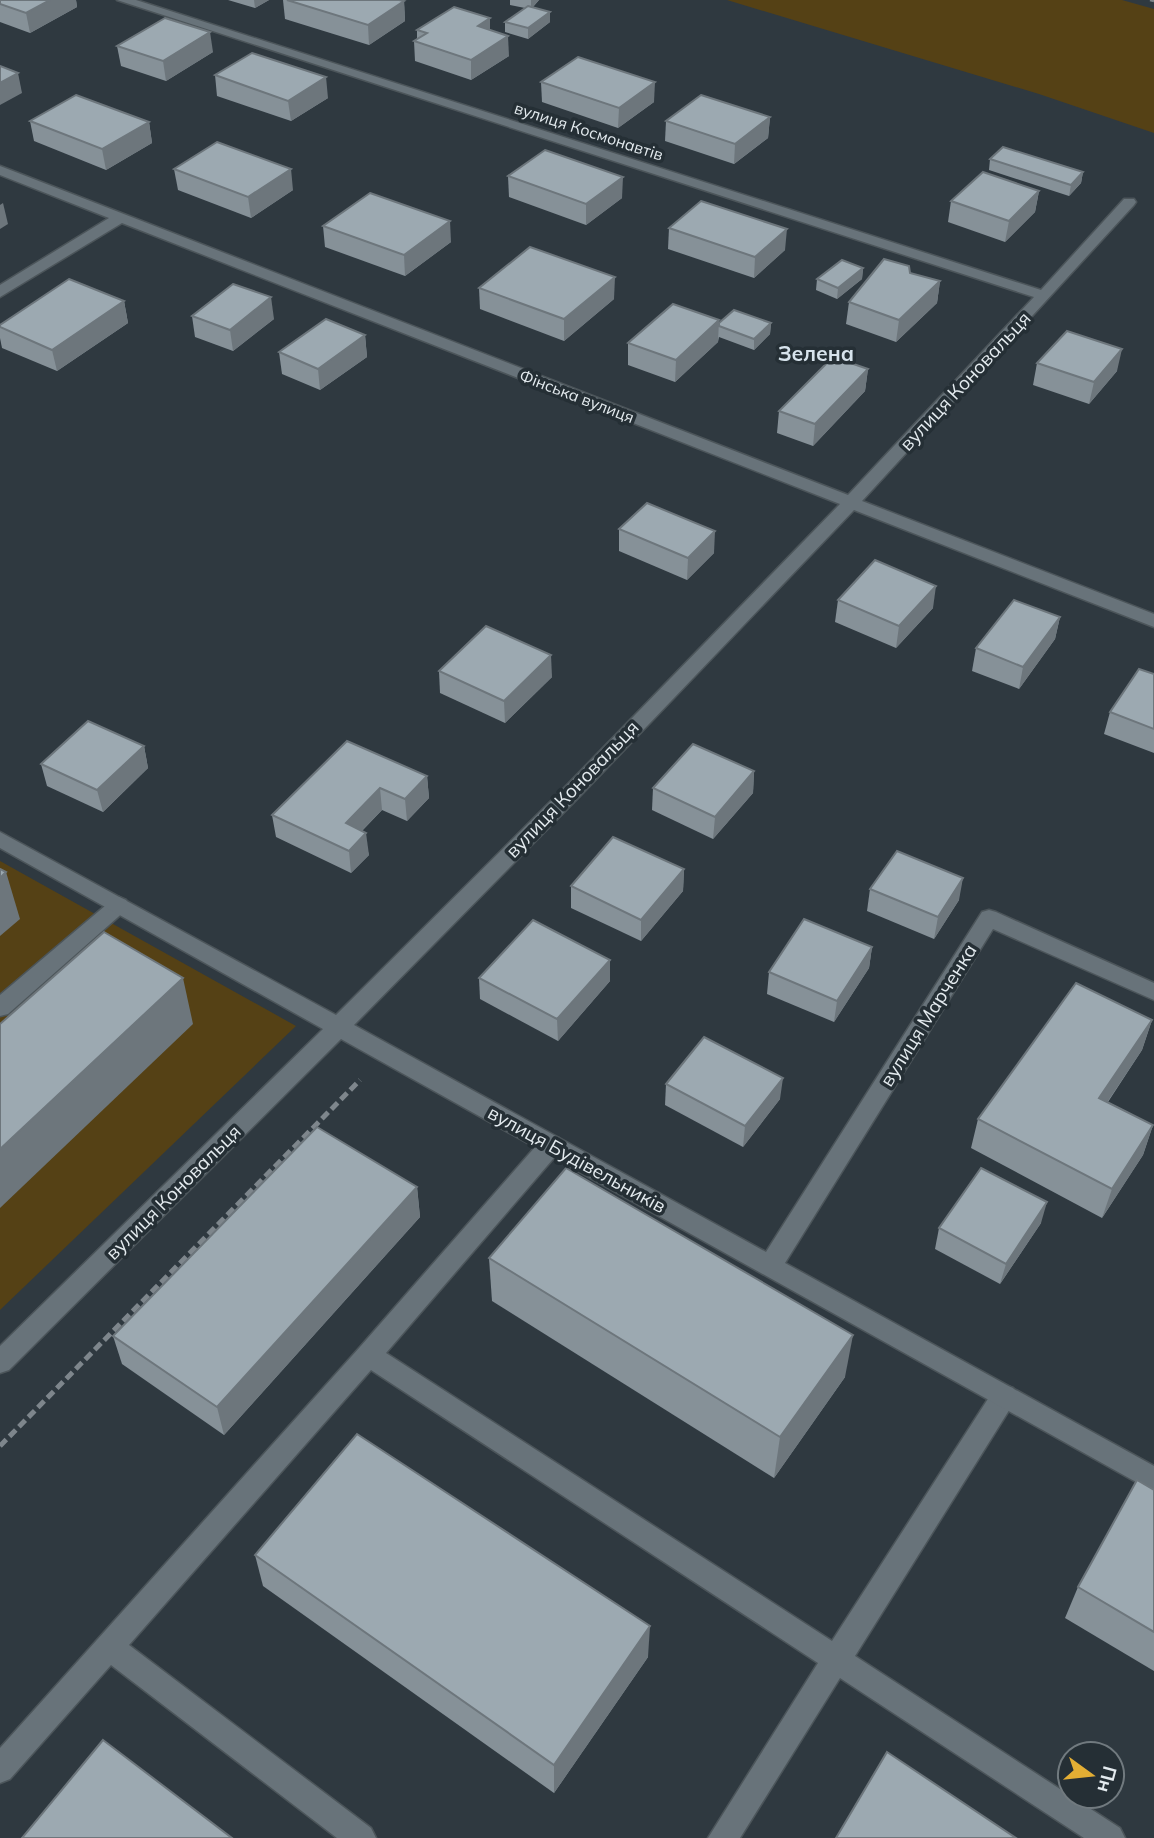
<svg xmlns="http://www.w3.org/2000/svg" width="1154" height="1838" viewBox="0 0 1154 1838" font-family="Mulish,sans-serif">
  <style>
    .green { fill: #554115 }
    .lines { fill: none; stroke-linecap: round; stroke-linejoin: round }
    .service-casing { stroke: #4c555a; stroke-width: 3 }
    .minor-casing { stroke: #4c555a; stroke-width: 3 }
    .path-far1 { stroke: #7e868c; stroke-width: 2.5; stroke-dasharray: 5 2.5; stroke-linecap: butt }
    .path { stroke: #7e868c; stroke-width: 5; stroke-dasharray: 9 4.5; stroke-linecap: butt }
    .service { fill: #68737a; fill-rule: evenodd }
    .minor { fill: #68737a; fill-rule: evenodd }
    .wall { fill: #869198 }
    .shaded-wall { fill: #6d767c }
    .building { fill: #9ca9b1; stroke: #6d767c; stroke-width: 2 }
    .labels { text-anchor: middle; stroke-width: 7; stroke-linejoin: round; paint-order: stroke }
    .far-street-label { font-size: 16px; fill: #e4ebef; stroke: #252f35 }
    .street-label { font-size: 19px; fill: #e4ebef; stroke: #252f35 }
    .far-district-label { font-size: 21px; font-weight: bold; fill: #d7e3ec; stroke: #252f35 }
  </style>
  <rect width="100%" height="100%" fill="#2f3940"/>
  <g class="green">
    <path d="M727,0H1122L1154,9V133L1039,94Z"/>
    <path d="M0,861L296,1026L0,1310Z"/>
  </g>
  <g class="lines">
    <g class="service-casing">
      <g id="service">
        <path d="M119,897L126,900L129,905L126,910L8,1014L0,1016V995L112,900Z"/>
        <path d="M551,1136L559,1138L563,1145L559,1152L386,1353L832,1641L995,1388L1004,1385L1013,1388L1017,1396L1013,1404L855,1656L1120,1828L1125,1838H1084L840,1678L740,1838H708L818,1663L371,1370L129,1645L371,1828L376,1838H337L111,1665L10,1779L0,1783V1748L360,1347L543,1138Z"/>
      </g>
    </g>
    <g class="minor-casing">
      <path id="minor" d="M117,0H136L1041,290L1124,199H1134L1136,202L1134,205L862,501L1154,614V627L854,510L580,796L354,1025L766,1252L982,912L989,910L996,912L1154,983V1000L993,929L785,1263L1154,1466V1492L341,1039L9,1370L0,1373V1346L323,1029L0,848V832L336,1015L566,786L840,504L122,223L0,297V285L109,218L0,175V166L848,495L1034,297Z"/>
    </g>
    <path class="path-far1" d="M1150,0L1154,1"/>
    <path class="path" d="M0,1446L360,1080"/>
    <use href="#service" class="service"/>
    <use href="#minor" class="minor"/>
  </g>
  <g class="wall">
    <path d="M0,0H76L77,7L30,33L0,22Z"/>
    <path d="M228,0H269L255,8Z"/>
    <path d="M283,0H399L404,1L405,21L369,45L285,19Z"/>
    <path d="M510,0H539L533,7L550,22L528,39L505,32V22L525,8L510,5Z"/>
    <path d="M417,30H490L509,56L471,80L415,61L414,41L417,39Z"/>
    <path d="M117,46L213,52L166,81L121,66Z"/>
    <path d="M215,75L328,98L291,121L217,96Z"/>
    <path d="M541,82L654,102L618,128L542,102Z"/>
    <path d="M770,117L768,138L734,164L665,141L666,121Z"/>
    <path d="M30,121L149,122L152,143L106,170L34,141Z"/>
    <path d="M990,159L1083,172L1081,183L1069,196L989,170Z"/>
    <path d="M174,169L293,190L251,218L178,190Z"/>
    <path d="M508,176L622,198L586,225L509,197Z"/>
    <path d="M1039,191L1035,212L1005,242L948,222L951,201Z"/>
    <path d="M323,226L451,242L405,276L325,247Z"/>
    <path d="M669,228L785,250L754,278L668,249Z"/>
    <path d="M863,268L862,279L837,299L816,290L817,279Z"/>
    <path d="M910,273L940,281L937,303L896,342L846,324L849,302Z"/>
    <path d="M479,288L614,299L564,341L480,309Z"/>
    <path d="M124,301L128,323L57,371L2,348L0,338V325Z"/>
    <path d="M192,316L274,319L233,351L195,337Z"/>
    <path d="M719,323H771L770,334L754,350L719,337L718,342L675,382L628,365V343Z"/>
    <path d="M365,335L367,357L320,390L282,374L279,352Z"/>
    <path d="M1037,363L1117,371L1089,404L1033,385Z"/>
    <path d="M868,369L865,391L813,446L777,433L779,411Z"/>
    <path d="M619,529L714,553L687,580L619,551Z"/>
    <path d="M838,600L933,608L896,648L835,622Z"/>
    <path d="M1060,617L1055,639L1019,689L972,671L976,648Z"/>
    <path d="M439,671L552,677L505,723L440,693Z"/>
    <path d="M1154,674V753L1104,734L1110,712Z"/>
    <path d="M144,746L148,768L103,812L47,786L41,764Z"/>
    <path d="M754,771L753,793L713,839L652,810L653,788Z"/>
    <path d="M427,776L429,798L407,821L382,810L362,831L369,855L351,873L276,837L272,815Z"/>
    <path d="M684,869L683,891L641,941L571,908V886Z"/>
    <path d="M870,889L959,900L934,939L867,911Z"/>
    <path d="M872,947L869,968L834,1022L767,994L769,972Z"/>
    <path d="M610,960V981L558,1041L480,999L479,978Z"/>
    <path d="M1152,1020L1142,1050L1108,1102L1153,1125L1143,1155L1102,1218L971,1148L978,1119Z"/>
    <path d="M666,1084L780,1099L743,1147L665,1105Z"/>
    <path d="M417,1187L420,1217L224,1435L122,1364L113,1336Z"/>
    <path d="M1041,1223L1000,1284L935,1249L939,1228Z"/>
    <path d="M489,1258L845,1377L774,1478L492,1301Z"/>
    <path d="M1154,1490V1671L1065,1618L1078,1587Z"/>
    <path d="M255,1555L648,1657L554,1793L263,1586Z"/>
  </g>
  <g class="shaded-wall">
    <path d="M50,0H76L77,7L30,33L26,13Z"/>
    <path d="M254,0H269L255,8Z"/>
    <path d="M531,0H539L531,9Z"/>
    <path d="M404,1L405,21L369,45L368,25Z"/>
    <path d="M550,12V22L528,39V28Z"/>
    <path d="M490,18V38L478,26Z"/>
    <path d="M210,32L213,52L166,81L163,61Z"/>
    <path d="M508,36L509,56L471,80V60Z"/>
    <path d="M18,73L22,93L0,105V83Z"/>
    <path d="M326,77L328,98L291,121L288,101Z"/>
    <path d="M655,82L654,102L618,128L619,108Z"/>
    <path d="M770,117L768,138L734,164L735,144Z"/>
    <path d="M149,122L152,143L106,170L102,149Z"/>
    <path d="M291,169L293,190L251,218L248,197Z"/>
    <path d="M1083,172L1081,183L1069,196L1071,185Z"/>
    <path d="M623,177L622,198L586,225V204Z"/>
    <path d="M1039,191L1035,212L1005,242L1009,221Z"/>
    <path d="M3,203L8,224L0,229V205Z"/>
    <path d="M450,221L451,242L405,276L404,255Z"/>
    <path d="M787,229L785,250L754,278L755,257Z"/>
    <path d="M863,268L862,279L837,299L838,288Z"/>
    <path d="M615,277L614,299L564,341V319Z"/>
    <path d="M940,281L937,303L896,342L899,320Z"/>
    <path d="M271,297L274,319L233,351L230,330Z"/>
    <path d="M124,301L128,323L57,371L52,350Z"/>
    <path d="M719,320L718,342L675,382L676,360Z"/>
    <path d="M771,323L770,334L754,350V339Z"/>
    <path d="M365,335L367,357L320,390L318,369Z"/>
    <path d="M1122,349L1117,371L1089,404L1094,382Z"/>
    <path d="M868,369L865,391L813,446L815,424Z"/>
    <path d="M715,531L714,553L687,580L688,558Z"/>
    <path d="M936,586L933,608L896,648L899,626Z"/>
    <path d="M1060,617L1055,639L1019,689L1023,667Z"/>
    <path d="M551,655L552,677L505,723L504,701Z"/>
    <path d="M144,746L148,768L103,812L97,790Z"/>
    <path d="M754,771L753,793L713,839L715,817Z"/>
    <path d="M427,776L429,798L407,821L405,799Z"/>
    <path d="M380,788L382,810L348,845L346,823Z"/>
    <path d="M366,833L369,855L351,873L349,851Z"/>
    <path d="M684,869L683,891L641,941V920Z"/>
    <path d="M6,872L20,919L0,936V878Z"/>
    <path d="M963,878L959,900L934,939L938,917Z"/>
    <path d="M872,947L869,968L834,1022L837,1001Z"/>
    <path d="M610,960V981L558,1041L557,1019Z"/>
    <path d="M183,978L193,1024L0,1208V1149Z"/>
    <path d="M1152,1020L1142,1050L1090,1128L1099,1098Z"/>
    <path d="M783,1078L780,1099L743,1147L745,1126Z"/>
    <path d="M1153,1125L1143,1155L1102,1218L1112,1189Z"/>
    <path d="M417,1187L420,1217L224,1435L217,1407Z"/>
    <path d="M1047,1202L1041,1223L1000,1284L1006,1264Z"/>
    <path d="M853,1335L845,1377L774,1478L780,1437Z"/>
    <path d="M650,1626L648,1657L554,1793V1765Z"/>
  </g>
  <g class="building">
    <path d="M0,0H50L26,13L0,4Z"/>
    <path d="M287,0H399L404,1L368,25Z"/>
    <path d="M528,6L550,12L528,28L505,22Z"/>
    <path d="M454,7L490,18L478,26L508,36L471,60L414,41L427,33L417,30Z"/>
    <path d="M165,18L210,32L163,61L117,46Z"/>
    <path d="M252,53L326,77L288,101L215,75Z"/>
    <path d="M578,57L655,82L619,108L541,82Z"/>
    <path d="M0,66L18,73L0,83Z"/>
    <path d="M76,95L149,122L102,149L30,121Z"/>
    <path d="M701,95L770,117L735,144L666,121Z"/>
    <path d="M217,142L291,169L248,197L174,169Z"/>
    <path d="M1003,147L1083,172L1071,185L990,159Z"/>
    <path d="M545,150L623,177L586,204L508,176Z"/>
    <path d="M983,172L1039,191L1009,221L951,201Z"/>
    <path d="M370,193L450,221L404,255L323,226Z"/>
    <path d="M701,201L787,229L755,257L669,228Z"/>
    <path d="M530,247L615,277L564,319L479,288Z"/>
    <path d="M884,259L909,266L910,273L940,281L899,320L849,302Z"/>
    <path d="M842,260L863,268L838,288L817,279Z"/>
    <path d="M69,279L124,301L52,350L0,327V325Z"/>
    <path d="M233,284L271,297L230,330L192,316Z"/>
    <path d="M673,304L719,320L676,360L628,343Z"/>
    <path d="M734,310L771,323L754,339L719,326V323Z"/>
    <path d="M326,319L365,335L318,369L279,352Z"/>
    <path d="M1067,331L1122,349L1094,382L1037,363Z"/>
    <path d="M833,357L868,369L815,424L779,411Z"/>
    <path d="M647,503L715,531L688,558L619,529Z"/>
    <path d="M875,560L936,586L899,626L838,600Z"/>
    <path d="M1014,600L1060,617L1023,667L976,648Z"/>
    <path d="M486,626L551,655L504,701L439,671Z"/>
    <path d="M1139,669L1154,674V729L1110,712Z"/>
    <path d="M88,721L144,746L97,790L41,764Z"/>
    <path d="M347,741L427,776L405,799L380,788L346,823L366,833L349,851L272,815Z"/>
    <path d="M693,744L754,771L715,817L653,788Z"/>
    <path d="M613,837L684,869L641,920L571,886Z"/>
    <path d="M897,851L963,878L938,917L870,889Z"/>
    <path d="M0,869L6,872L0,878Z"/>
    <path d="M804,919L872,947L837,1001L769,972Z"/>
    <path d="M533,920L610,960L557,1019L479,978Z"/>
    <path d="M104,932L183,978L0,1149V1024Z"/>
    <path d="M1076,983L1152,1020L1099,1098L1153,1125L1112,1189L978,1119Z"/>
    <path d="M704,1037L783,1078L745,1126L666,1084Z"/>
    <path d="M317,1127L417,1187L217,1407L113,1336Z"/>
    <path d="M566,1168L853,1335L780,1437L489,1258Z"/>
    <path d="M981,1168L1047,1202L1006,1264L939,1228Z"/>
    <path d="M357,1434L650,1626L554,1765L255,1555Z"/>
    <path d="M1137,1480L1154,1490V1632L1078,1587Z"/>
    <path d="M103,1740L232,1838H22Z"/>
    <path d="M887,1752L1016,1838H836Z"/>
  </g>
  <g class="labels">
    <g class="far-street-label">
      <text transform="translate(589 131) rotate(18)" y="6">вулиця Космонавтів</text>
      <text transform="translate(577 396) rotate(21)" y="6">Фінська вулиця</text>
    </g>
    <g class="street-label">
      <text transform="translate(965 381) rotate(-47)" y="7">вулиця Коновальця</text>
      <text transform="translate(572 789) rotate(-46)" y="7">вулиця Коновальця</text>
      <text transform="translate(928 1015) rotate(-58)" y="7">вулиця Марченка</text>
      <text transform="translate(577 1159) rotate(29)" y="7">вулиця Будівельників</text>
      <text transform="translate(173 1192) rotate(-45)" y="7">вулиця Коновальця</text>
    </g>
    <g class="far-district-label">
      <text x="816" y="361">Зелена</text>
    </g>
  </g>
  <g transform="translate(1091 1775) rotate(105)"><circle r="33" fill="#252f35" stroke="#717a7f" stroke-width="2"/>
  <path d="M0-5L12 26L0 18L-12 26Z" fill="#e3ae34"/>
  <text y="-10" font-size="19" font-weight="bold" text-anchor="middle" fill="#e4ebef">Пн</text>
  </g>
</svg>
